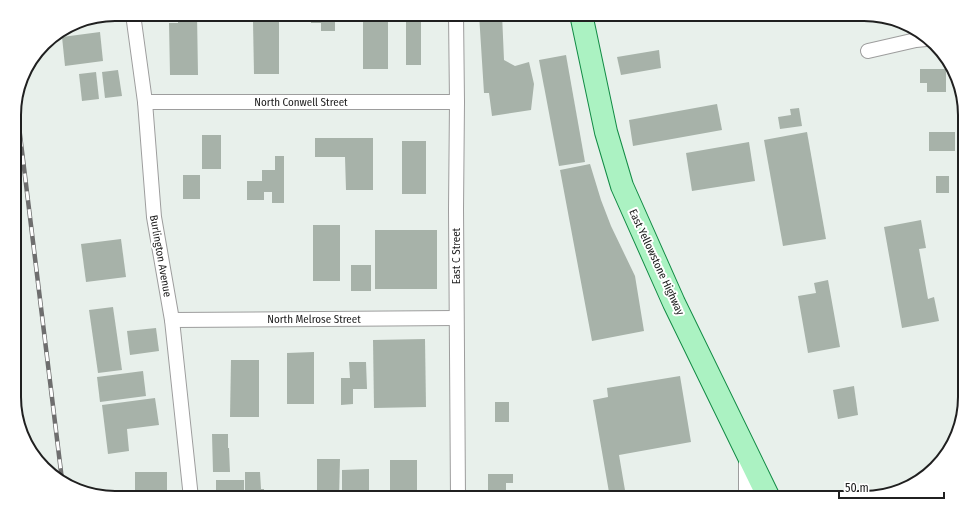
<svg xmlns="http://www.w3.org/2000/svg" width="979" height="512" viewBox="0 0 979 512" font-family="'Fira Sans Condensed',sans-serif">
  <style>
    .building { fill: #a7b2a9 }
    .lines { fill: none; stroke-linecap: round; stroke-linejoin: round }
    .minor-casing { stroke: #9d9d9d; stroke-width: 16 }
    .primary-casing { stroke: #128b45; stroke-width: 24 }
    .minor { stroke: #fff; stroke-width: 14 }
    .primary { stroke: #abf2c2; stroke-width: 22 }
    .rail-casing { stroke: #6e6e6e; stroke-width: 4.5 }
    .rail { stroke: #fff; stroke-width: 3; stroke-dasharray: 9; stroke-linecap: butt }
    .labels { text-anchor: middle; stroke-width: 4; stroke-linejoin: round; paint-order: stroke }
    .street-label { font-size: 11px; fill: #202020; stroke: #fff }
    .rim { fill: none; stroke: #202020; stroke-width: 2 }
  </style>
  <rect width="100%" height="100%" fill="#e8f0eb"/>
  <g class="building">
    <path d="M115,14H119V17H102Z"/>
    <path d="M178,14H197L198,75H170L169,23H178Z"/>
    <path d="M311,14L335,15V31H321V23H311Z"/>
    <rect x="363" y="14" width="25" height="55"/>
    <rect x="406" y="14" width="15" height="51"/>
    <path d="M479,14H502L504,60L515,66L529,62L534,84L531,110L492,116L489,93H484Z"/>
    <path d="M253,22H279V74H254Z"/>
    <path d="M100,32L103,61L65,66L62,37Z"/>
    <path d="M659,50L661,68L621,75L617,57Z"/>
    <path d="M566,55L585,162L559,166L539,60Z"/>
    <path d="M920,69H946V92H927V83H920Z"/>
    <path d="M118,70L122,96L105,98L102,72Z"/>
    <path d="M96,72L99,99L82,101L79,74Z"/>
    <path d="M717,104L722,130L633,146L629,120Z"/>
    <path d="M799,108L802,126L780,129L778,117L791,115L790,109Z"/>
    <path d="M807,132L826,239L783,246L764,140Z"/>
    <rect x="929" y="132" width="26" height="19"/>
    <rect x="202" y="135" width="19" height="34"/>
    <path d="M315,138H373V190H346L345,157H315Z"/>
    <rect x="402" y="141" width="24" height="53"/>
    <path d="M749,142L755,181L692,191L686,153Z"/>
    <path d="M275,156H284V203H272V192H264V200H247V181H262V170H275Z"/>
    <path d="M590,164L601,200L611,226L635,276L644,331L592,341L560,170Z"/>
    <rect x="183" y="175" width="17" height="24"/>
    <rect x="936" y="176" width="13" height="17"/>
    <path d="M921,220L926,248L919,249L928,299L934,297L939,321L902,328L884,227Z"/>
    <rect x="313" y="225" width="27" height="56"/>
    <rect x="375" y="230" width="62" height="59"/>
    <path d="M121,239L126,277L86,282L81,244Z"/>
    <rect x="351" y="265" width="20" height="26"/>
    <path d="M828,280L840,347L808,353L798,296L816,293L814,283Z"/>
    <path d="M113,307L122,370L98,373L89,310Z"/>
    <path d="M156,328L159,351L130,355L127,331Z"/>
    <path d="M425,339L426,407L374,408L373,340Z"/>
    <path d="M314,352V404H287V353Z"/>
    <path d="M231,360H259V417H230Z"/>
    <path d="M349,362H366L367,389H353V404L341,405V378H350Z"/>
    <path d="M143,371L146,396L100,402L97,377Z"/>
    <path d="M680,376L691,442L619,455L626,496L610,498L593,400L608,397L607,388Z"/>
    <path d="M854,386L858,415L838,419L833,390Z"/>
    <path d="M155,398L159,425L127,429L129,451L108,454L102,405Z"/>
    <rect x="495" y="402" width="14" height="20"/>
    <path d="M212,434H228V448H229L230,472H213Z"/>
    <path d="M317,459H340L339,498H317Z"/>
    <rect x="390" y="460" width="27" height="38"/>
    <path d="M369,469V498H342V470Z"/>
    <rect x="135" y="472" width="32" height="20"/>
    <path d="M245,472H260L261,489H264V498H245Z"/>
    <path d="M488,474H513V483H506V491H488Z"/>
    <path d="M216,480H244V498H230V492H216Z"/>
  </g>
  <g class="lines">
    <g class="minor-casing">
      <g id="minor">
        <path d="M133,14L145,102L154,217L172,320L191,498"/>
        <path d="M456,14L457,102L456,209L458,498"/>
        <path d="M868,51L916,40L926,39"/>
        <path d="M145,102H457"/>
        <path d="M172,320L456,318"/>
        <path d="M746,456V498"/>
      </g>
    </g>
    <g class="primary-casing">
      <path id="primary" d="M581,14L606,132L622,186L674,303L769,498"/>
    </g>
    <use href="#minor" class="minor"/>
    <use href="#primary" class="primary"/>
    <g class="rail-casing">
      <path id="rail" d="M16,102L62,480"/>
    </g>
    <use href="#rail" class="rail"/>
  </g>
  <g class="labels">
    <g class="street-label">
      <text x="301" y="106">North Conwell Street</text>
      <text transform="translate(161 256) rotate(80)" y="4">Burlington Avenue</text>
      <text transform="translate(456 256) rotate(-90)" y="4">East C Street</text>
      <text transform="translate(657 262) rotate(65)" y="4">East Yellowstone Highway</text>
      <text x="314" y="323">North Melrose Street</text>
    </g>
  </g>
  <path d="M0 0H979V512H0ZM115 21H864A94 94 0 0 1 958 115V397A94 94 0 0 1 864 491H115A94 94 0 0 1 21 397V115A94 94 0 0 1 115 21Z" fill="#fff" fill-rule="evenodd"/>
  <path class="rim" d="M115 21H864A94 94 0 0 1 958 115V397A94 94 0 0 1 864 491H115A94 94 0 0 1 21 397V115A94 94 0 0 1 115 21Z"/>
  <path d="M839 492v6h105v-6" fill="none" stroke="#202020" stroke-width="2"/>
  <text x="845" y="492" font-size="12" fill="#202020" stroke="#ffffff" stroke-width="3" paint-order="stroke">50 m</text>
</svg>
